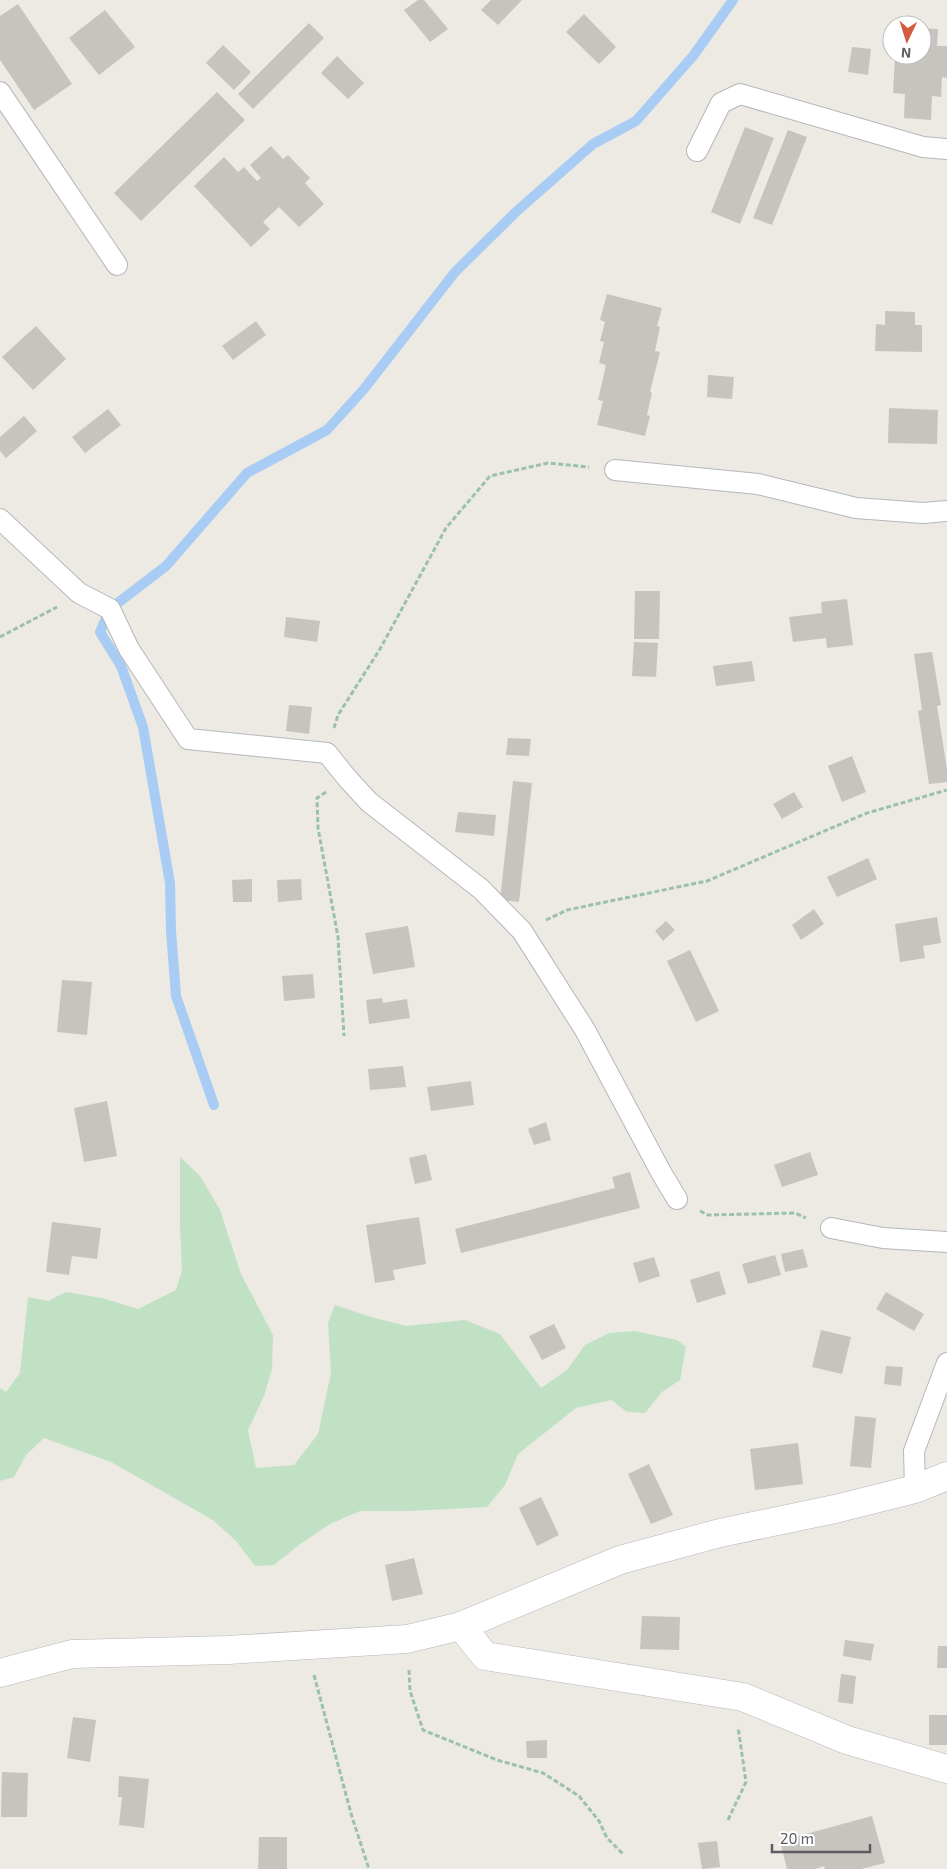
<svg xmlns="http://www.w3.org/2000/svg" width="947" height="1869" viewBox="0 0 947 1869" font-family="'Exo 2',sans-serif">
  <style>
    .green { fill: #c1e1c5 }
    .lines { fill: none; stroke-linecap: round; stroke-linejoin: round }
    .stream { stroke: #a9ccf5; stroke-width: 10 }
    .building { fill: #c7c4bf }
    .lane-casing { stroke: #b5b7bb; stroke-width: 22 }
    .street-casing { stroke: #b5b7bb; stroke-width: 29 }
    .path { stroke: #9cc1aa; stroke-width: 3; stroke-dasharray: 5 2.5; stroke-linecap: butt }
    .lane { stroke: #fff; stroke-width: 20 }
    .street { stroke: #fff; stroke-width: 28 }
  </style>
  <rect width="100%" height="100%" fill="#eceae2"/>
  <path class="green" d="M180,1157L200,1176L220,1210L241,1274L273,1335L272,1369L264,1396L248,1430L256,1468L294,1465L318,1434L331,1373L328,1323L335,1305L371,1317L406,1326L465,1320L500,1334L541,1388L567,1370L585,1345L609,1333L635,1331L677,1340L686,1347L680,1380L662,1392L645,1413L627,1412L611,1400L576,1408L518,1454L505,1485L487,1507L409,1511H360L330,1524L299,1545L274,1565L255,1566L236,1541L213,1520L111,1462L44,1438L26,1455L14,1477L0,1481V1388L6,1392L20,1373L28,1297L48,1301L66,1292L102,1298L138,1309L176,1290L182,1270L180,1227Z"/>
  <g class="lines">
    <path class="stream" d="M214,1105L176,996L171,931L170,883L143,727L121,666L100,632L110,609L166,566L247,473L327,430L364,389L455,272L517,211L593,144L636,121L693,56L733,0"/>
  </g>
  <g class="building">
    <path d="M418,0H424L448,29L430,42L404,10Z"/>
    <path d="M491,0H522L498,25L481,10Z"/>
    <path d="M18,4L72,84L34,110L0,60V16Z"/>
    <path d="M105,10L135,47L99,75L69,38Z"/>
    <path d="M584,14L616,47L599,64L566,32Z"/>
    <path d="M309,23L324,38L253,109L238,94Z"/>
    <path d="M922,28L938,29L937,46H947V78L942,77L941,97L932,96L931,120L904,118L905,94L893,93L895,55H922Z"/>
    <path d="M223,45L251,72L234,90L206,63Z"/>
    <path d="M852,47L871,49L868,75L848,72Z"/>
    <path d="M337,56L364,83L348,99L321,73Z"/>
    <path d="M217,92L245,120L141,221L114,193Z"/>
    <path d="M745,127L774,138L740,224L711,212Z"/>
    <path d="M788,130L807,137L772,225L753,218Z"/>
    <path d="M271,146L283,159L288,155L310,178L305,183L324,204L299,227L279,207L263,222L270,229L251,247L194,186L224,157L238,172L244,167L257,181L261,178L250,165Z"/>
    <path d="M607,294L662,308L657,326L660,327L655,351L660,352L650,392L652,393L647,415L650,416L645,436L597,425L603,401L598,400L606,365L599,363L604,342L600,341L605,322L600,320Z"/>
    <path d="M885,311L915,312V325H922V352L875,351L876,324L885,325Z"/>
    <path d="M256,321L266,335L233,360L222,346Z"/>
    <path d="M36,326L66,359L33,390L2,357Z"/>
    <path d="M708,375L734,377L732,399L707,397Z"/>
    <path d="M889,408L938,410L937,444L888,443Z"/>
    <path d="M108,409L121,425L85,453L72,437Z"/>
    <path d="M24,416L37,431L6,458L0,451V437Z"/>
    <path d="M635,591H660L659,639H634Z"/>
    <path d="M847,599L853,645L827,648L826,638L793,642L789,617L822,613L821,602Z"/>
    <path d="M286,617L320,621L317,642L284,637Z"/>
    <path d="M634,642L658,643L656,677L632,676Z"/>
    <path d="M932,652L941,705L937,706L947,769V782L929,784L918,711L922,710L914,654Z"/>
    <path d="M752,661L755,681L716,686L713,666Z"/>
    <path d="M289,705L312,707L309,734L286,731Z"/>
    <path d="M508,738L531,739L529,756L506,755Z"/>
    <path d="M852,756L866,792L842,802L828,766Z"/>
    <path d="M513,781L532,783L519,902L500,900Z"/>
    <path d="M794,792L803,807L782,819L773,804Z"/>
    <path d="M458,812L496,815L494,836L455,832Z"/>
    <path d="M868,858L877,879L837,897L827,877Z"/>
    <path d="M252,879V902H233L232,880Z"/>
    <path d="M301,879L302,900L278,902L277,880Z"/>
    <path d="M814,909L824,924L801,940L792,925Z"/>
    <path d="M937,917L941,943L923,946L925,958L900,962L895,924Z"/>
    <path d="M666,921L675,930L663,941L655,931Z"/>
    <path d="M408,926L415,967L373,974L365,933Z"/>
    <path d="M690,950L719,1011L696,1022L667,961Z"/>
    <path d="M313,974L315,998L284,1001L282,976Z"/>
    <path d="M62,980L92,982L87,1035L57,1032Z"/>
    <path d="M382,998L383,1003L407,999L410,1018L369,1024L366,1000Z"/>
    <path d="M403,1066L406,1087L370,1090L368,1069Z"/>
    <path d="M471,1081L474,1105L431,1111L427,1087Z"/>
    <path d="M107,1101L117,1156L84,1162L74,1108Z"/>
    <path d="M546,1122L551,1140L534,1145L528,1129Z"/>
    <path d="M810,1152L818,1175L782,1187L774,1165Z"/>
    <path d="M426,1154L432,1180L415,1184L409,1158Z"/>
    <path d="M630,1172L640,1208L461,1253L455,1229L615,1188L612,1177Z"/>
    <path d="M419,1217L426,1264L393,1270L395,1280L375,1283L366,1225Z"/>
    <path d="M52,1222L101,1228L97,1259L72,1256L69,1275L46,1272Z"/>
    <path d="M803,1249L808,1267L785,1272L781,1254Z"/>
    <path d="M775,1255L781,1275L748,1284L742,1264Z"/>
    <path d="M654,1257L660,1276L639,1283L633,1263Z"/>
    <path d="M719,1271L726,1294L697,1303L690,1280Z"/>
    <path d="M886,1292L924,1314L914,1331L876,1309Z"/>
    <path d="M554,1324L566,1348L542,1360L529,1336Z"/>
    <path d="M821,1330L851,1337L842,1374L812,1367Z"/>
    <path d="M886,1366L903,1367L901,1386L884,1384Z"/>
    <path d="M855,1416L876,1418L871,1468L850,1466Z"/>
    <path d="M798,1443L803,1484L755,1490L750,1449Z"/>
    <path d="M649,1464L673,1515L651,1524L628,1474Z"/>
    <path d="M541,1497L559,1535L537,1546L519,1508Z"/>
    <path d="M414,1558L423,1594L392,1601L385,1565Z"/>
    <path d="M642,1616L680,1617L679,1650L640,1649Z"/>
    <path d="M845,1640L874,1644L871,1661L843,1656Z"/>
    <path d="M938,1646H947V1668H937Z"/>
    <path d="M841,1674L856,1676L853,1704L838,1702Z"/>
    <rect x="929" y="1715" width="18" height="30"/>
    <path d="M73,1717L96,1720L90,1762L67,1758Z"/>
    <path d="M547,1740V1758H527L526,1741Z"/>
    <path d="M2,1772L28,1773L27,1817H1Z"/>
    <path d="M119,1776L149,1779L144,1828L119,1825L122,1797H118Z"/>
    <path d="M872,1816L885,1863L861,1869H825L824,1866L815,1869H787L780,1841Z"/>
    <path d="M259,1837H287V1869H258Z"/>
    <path d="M717,1841L720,1867L702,1869L698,1843Z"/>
  </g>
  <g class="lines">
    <g class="lane-casing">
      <g id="lane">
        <path d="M0,92L117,265"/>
        <path d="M697,151L721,103L740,94L923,147L947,149"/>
        <path d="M615,470L758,484L856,508L923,513L947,511"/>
        <path d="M0,519L79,593L110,609L129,649L188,739L327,753L347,778L369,802L481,889L522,931L585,1030L662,1174L677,1199"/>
        <path d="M831,1228L883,1238L947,1242"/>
        <path d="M915,1489L914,1451L947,1363"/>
      </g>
    </g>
    <g class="street-casing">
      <g id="street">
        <path d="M461,1626L485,1656L743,1697L847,1740L947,1769"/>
        <path d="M0,1673L72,1654L228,1650L407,1639L461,1626L620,1560L720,1533L835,1509L915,1489L947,1476"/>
      </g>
    </g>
    <g class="path">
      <path d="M0,637L57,607"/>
      <path d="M334,728L338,715L380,649L446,528L490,476L548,463L589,467"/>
      <path d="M326,792L317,798L318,828L338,937L344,1036"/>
      <path d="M546,920L567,910L707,881L867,813L947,790"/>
      <path d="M700,1211L708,1215L795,1213L806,1218"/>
      <path d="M409,1670L410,1691L423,1730L497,1760L543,1773L579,1796L599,1821L607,1838L623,1854"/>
      <path d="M314,1675L352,1817L369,1869"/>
      <path d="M728,1820L746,1782L738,1727"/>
    </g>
    <use href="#lane" class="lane"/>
    <use href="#street" class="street"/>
  </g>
  <g transform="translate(907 40) rotate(184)"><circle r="24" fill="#ffffff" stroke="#bdbec0"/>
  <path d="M0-4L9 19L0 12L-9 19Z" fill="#d45b40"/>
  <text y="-8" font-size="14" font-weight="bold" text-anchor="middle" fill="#5b5d61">N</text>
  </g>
  <path d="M772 1844v8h98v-8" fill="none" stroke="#5b5d61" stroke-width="2.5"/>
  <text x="780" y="1844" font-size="15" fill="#5b5d61" stroke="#ffffff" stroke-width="4" paint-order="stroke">20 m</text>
</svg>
